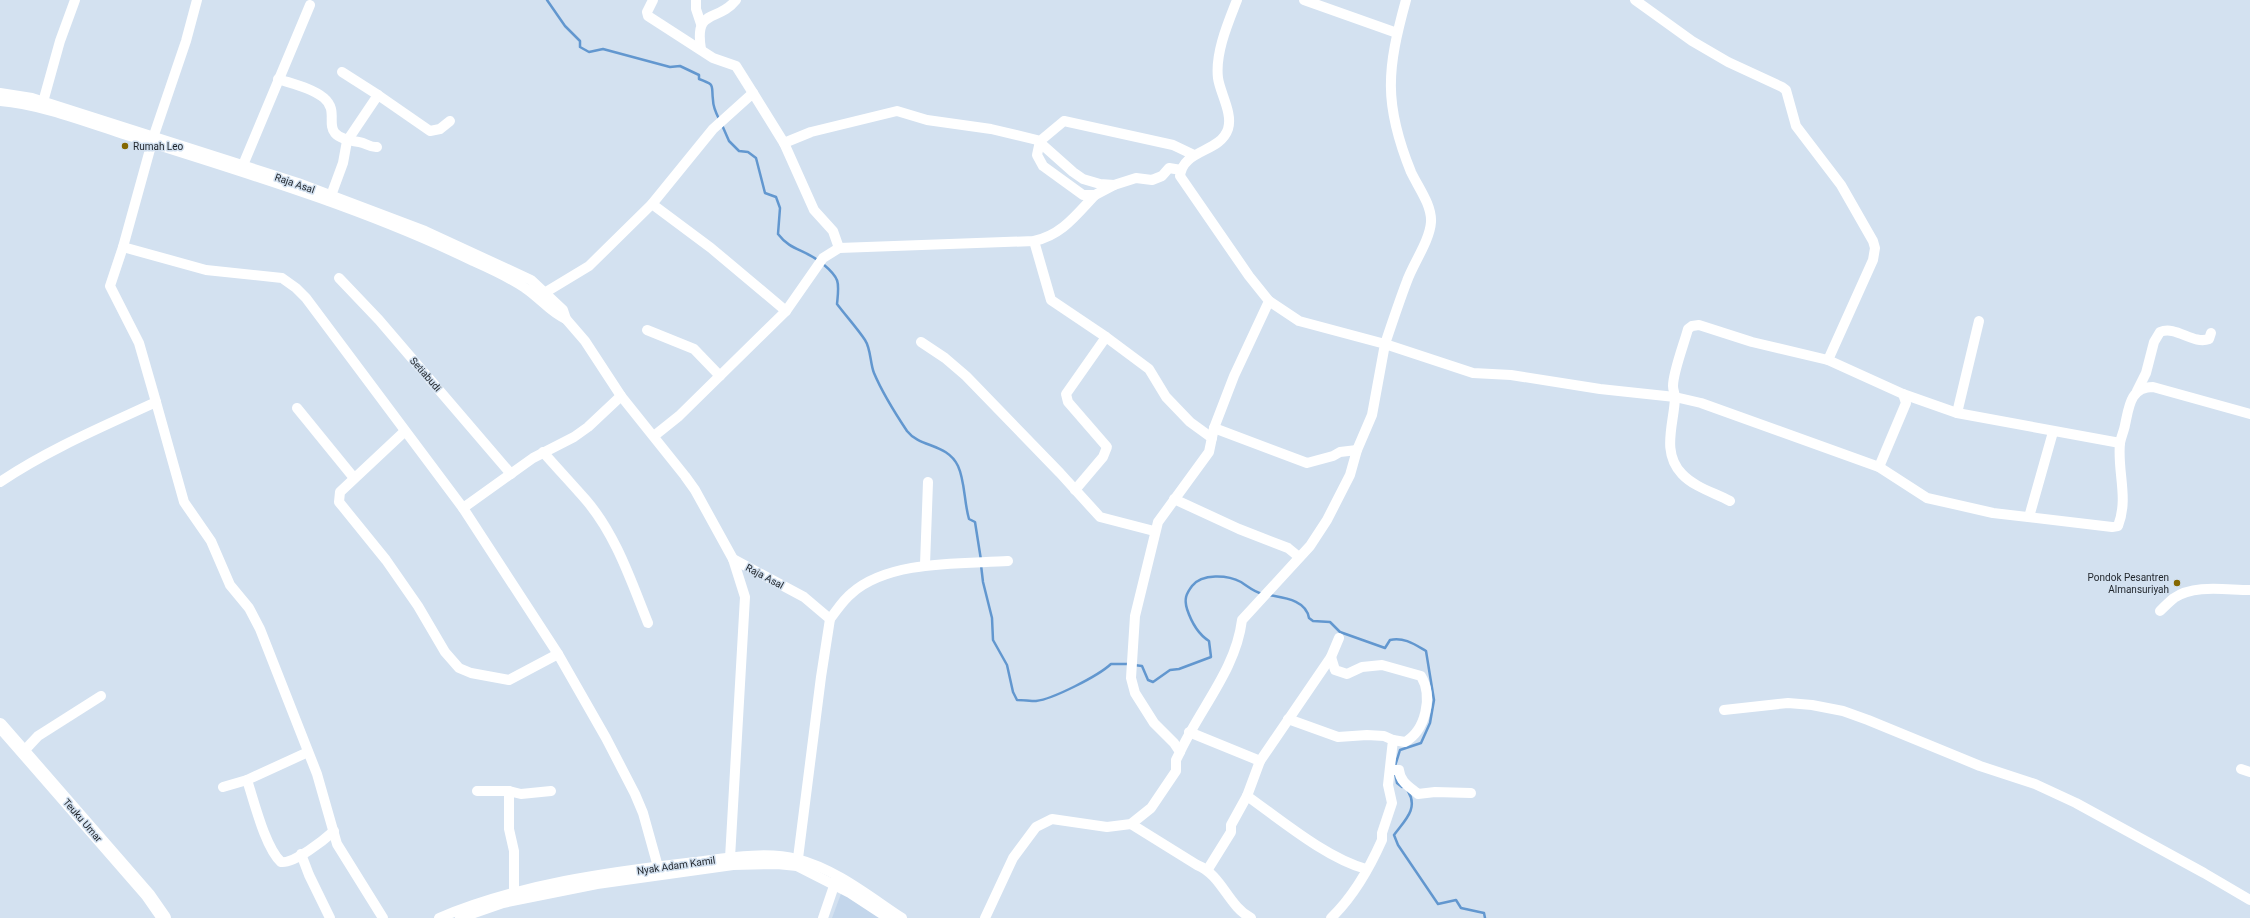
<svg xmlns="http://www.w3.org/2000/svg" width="2250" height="918" viewBox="0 0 2250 918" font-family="Roboto,sans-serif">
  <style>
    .built { fill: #c3d6eb }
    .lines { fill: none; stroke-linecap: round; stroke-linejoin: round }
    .stream { stroke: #6297cf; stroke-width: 2.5 }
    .minor { stroke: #fff; stroke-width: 10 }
    .highway { stroke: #fff; stroke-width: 14 }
    .poi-dot { fill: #846700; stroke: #d3e1f0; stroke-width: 1.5 }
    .labels { text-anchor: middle; stroke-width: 3; stroke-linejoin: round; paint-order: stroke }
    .poi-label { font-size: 10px; fill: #1f242a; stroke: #d3e1f0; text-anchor: start }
    .street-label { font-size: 10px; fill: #1f242a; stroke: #d3e1f0 }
  </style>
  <rect width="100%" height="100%" fill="#d3e1f0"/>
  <path class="built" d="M845,883L898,918H832Z"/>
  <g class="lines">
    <g class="stream">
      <path d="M547,0L565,26L580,41V47L589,52L603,49L670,67L680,66L699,75V79C716,85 711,85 713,100C713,107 716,113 719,119"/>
      <path d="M722,125L729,141L739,151L748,152L756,158L765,193L776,197L780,208L778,234C790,250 803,249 819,261"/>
      <path d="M823,264C841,279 839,283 837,304C846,316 857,328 865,340C871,349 870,363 874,373C882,392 895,413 907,431C920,448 947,443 958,466C965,481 964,502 969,519L975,522L981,560"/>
      <path d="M981,565L983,582L992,618L993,640L1007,665L1013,692L1017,700C1023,700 1030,701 1036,701C1053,699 1098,676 1111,664H1129"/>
      <path d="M1269,595C1285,598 1306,600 1309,618L1313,621L1330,622L1340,632L1385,648L1390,640C1404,637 1414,644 1426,651L1434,700L1430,723L1421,743L1400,750L1395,766"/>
      <path d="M1134,665L1142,666L1148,680L1153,682L1170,670L1179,669L1211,657L1209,641C1198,634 1191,621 1187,609C1184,599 1186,594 1192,586C1202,573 1228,575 1241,582C1249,587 1254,592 1263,594"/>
      <path d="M1395,773L1397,783L1402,787"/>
      <path d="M1408,791C1419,809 1404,821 1394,835L1398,845L1438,904L1456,900L1461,908L1484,913L1485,918"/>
    </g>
    <g class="minor">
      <path d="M653,0L647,12L648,16L713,58L736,66L753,93"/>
      <path d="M696,0V9L701,24"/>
      <path d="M1304,0L1397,33"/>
      <path d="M1406,0C1387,69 1383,103 1411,172C1418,187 1432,205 1431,222C1430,240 1413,264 1407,281C1399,302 1392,323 1385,344L1473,373L1511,375L1600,389L1675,397L1701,403L1879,467L1927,498L1993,513L2112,527L2118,526C2129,498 2117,471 2120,443C2121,437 2124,431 2125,425C2129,407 2130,387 2153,387L2250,414"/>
      <path d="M1635,0L1692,41L1728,62L1782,87L1786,90L1796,126L1841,185L1873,241L1875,248L1873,260L1828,360"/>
      <path d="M701,49C694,7 718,23 736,0"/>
      <path d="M342,72L378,95"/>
      <path d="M278,79C293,84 312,88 324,98C344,115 313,136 359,142C366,143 371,148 377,147"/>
      <path d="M0,93L32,98L298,183L425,231L531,280L563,310L566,319L585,341L621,396L685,476L695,490L733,559L804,597L830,619L821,677L797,866"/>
      <path d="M0,101C43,104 99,127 142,140C253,175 368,210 473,261C491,269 509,277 525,288C539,297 551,313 566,319"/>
      <path d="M43,102L60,41L75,0"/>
      <path d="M784,143L811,132L897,111L927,120L991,129L1037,140L1073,172L1083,179L1100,184L1114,185L1136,178L1152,180L1162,176L1169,168L1181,170"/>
      <path d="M243,165L310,5"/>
      <path d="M1114,185L1095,195H1083L1043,166L1037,155L1040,141L1064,121L1173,145L1194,155"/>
      <path d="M329,201L343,163L347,141L378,95L430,131L440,129L450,121"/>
      <path d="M652,204L711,248L786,311"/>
      <path d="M1034,241L1051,300L1106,337L1149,369L1166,397L1190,422L1212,438"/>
      <path d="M123,247L206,270L282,278L296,288L306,298L463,508L558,654L606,738L635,794L643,813L660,874"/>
      <path d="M839,248L1034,241C1062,235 1076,215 1095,195"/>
      <path d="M339,278L379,320L511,474"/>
      <path d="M546,292L589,266L652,204L713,129L753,93L784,143L814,210L833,231L839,248L823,258L786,311L679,416L654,436"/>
      <path d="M647,330L694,349L720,376"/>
      <path d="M921,342L945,358L966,376L1060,473L1100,517L1154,531"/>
      <path d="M2137,391L2146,373L2154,342L2160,332C2176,325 2193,345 2209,339L2211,333"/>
      <path d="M156,402L139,343L110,286L123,247L154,135L186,41L197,0"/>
      <path d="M297,408L354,478"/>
      <path d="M1957,413L1979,321"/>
      <path d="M1214,428L1307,463L1333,456L1340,452L1357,450"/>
      <path d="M404,432L340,492L339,502L386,560L418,606L445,652L459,668L471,673L509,680L558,654"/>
      <path d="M543,452C557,468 572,484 586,500C616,535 631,581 648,623"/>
      <path d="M1879,467L1906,403L1903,394"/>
      <path d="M0,482C49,449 102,427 156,402L184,502L211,541L230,585L249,608L260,629L317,774L337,844L383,918"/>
      <path d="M1075,490L1103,457L1107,447L1068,402L1066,394L1106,337"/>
      <path d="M1174,499L1239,529L1288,548L1299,557"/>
      <path d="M1730,501C1715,493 1694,487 1682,474C1661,452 1674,424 1675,398C1675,394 1673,390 1673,386C1673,372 1684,344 1688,329L1692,326L1699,325L1752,342L1828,360L1903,394L1957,413L2120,443"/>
      <path d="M463,508L533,458L574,437L588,427L621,396"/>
      <path d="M2029,517L2053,432"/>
      <path d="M925,565L928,482"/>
      <path d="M2160,611C2164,607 2169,602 2174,598C2194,584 2226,590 2250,590"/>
      <path d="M830,619C837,610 843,600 852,593C889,560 961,564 1008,561"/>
      <path d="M1331,657L1335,670L1347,674L1362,667L1382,665L1421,676C1433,696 1426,730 1405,742L1393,740"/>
      <path d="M1724,710L1788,703L1812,705L1843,711L1868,720L1980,766L2035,784L2076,803L2204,873L2250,900"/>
      <path d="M1288,719L1338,737L1367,735L1384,736L1393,740L1388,785L1392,803L1382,833V840C1370,867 1353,897 1331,918"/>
      <path d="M1189,732L1260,761"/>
      <path d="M23,752L38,736L101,696"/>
      <path d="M1180,752C1201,707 1236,669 1242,620L1310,546L1327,520L1350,475L1357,450L1372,415L1385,344L1299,321L1269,301"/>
      <path d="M2241,769L2250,772"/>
      <path d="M1390,770H1399C1400,782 1410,787 1418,794L1435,792L1471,793"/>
      <path d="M247,780C254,801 265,847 281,862C294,864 324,840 334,831"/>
      <path d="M223,787L247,780L308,752"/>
      <path d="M477,791H509L521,794L551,791"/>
      <path d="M509,791V829L514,851V892"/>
      <path d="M1247,796C1281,820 1326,858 1366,869"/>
      <path d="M1131,824L1197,865C1222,875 1228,906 1251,918"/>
      <path d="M301,854L309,875L330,918"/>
      <path d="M730,858L745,597L733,559"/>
      <path d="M1208,869L1231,832V825L1247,796L1260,761L1331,657L1339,638"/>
      <path d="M439,918C519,884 609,872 695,862C726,858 767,851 797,859C836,869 870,897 902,918"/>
      <path d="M460,918L503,903L597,884L733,865L777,864L797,866L850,893L888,918"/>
      <path d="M823,918L836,880"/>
      <path d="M985,918L1013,858L1036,827L1052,819L1107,827L1131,824L1151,808L1176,771V760L1180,752L1174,743L1154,723L1135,693L1131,678L1135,616L1158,522L1209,452L1214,428L1234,376L1269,301L1249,276L1180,176C1183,149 1220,153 1228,129C1233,113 1220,93 1218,78C1215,53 1228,23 1237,0"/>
    </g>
    <path class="highway" d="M0,725L148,895L164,918"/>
  </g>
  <g class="poi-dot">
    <circle cx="125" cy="146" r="4"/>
    <circle cx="2177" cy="583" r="4"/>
  </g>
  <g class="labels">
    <g class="poi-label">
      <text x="133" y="150">Rumah Leo</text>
      <text x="2169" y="581" text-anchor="end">Pondok Pesantren<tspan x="2169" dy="12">Almansuriyah</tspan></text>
    </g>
    <g class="street-label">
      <text transform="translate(295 183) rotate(19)" y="4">Raja Asal</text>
      <text transform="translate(426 374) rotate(49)" y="4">Setiabudi</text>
      <text transform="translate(765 576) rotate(28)" y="4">Raja Asal</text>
      <text transform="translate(83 820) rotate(49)" y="4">Teuku Umar</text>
      <text transform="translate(676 865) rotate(-8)" y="4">Nyak Adam Kamil</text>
    </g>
  </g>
</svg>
